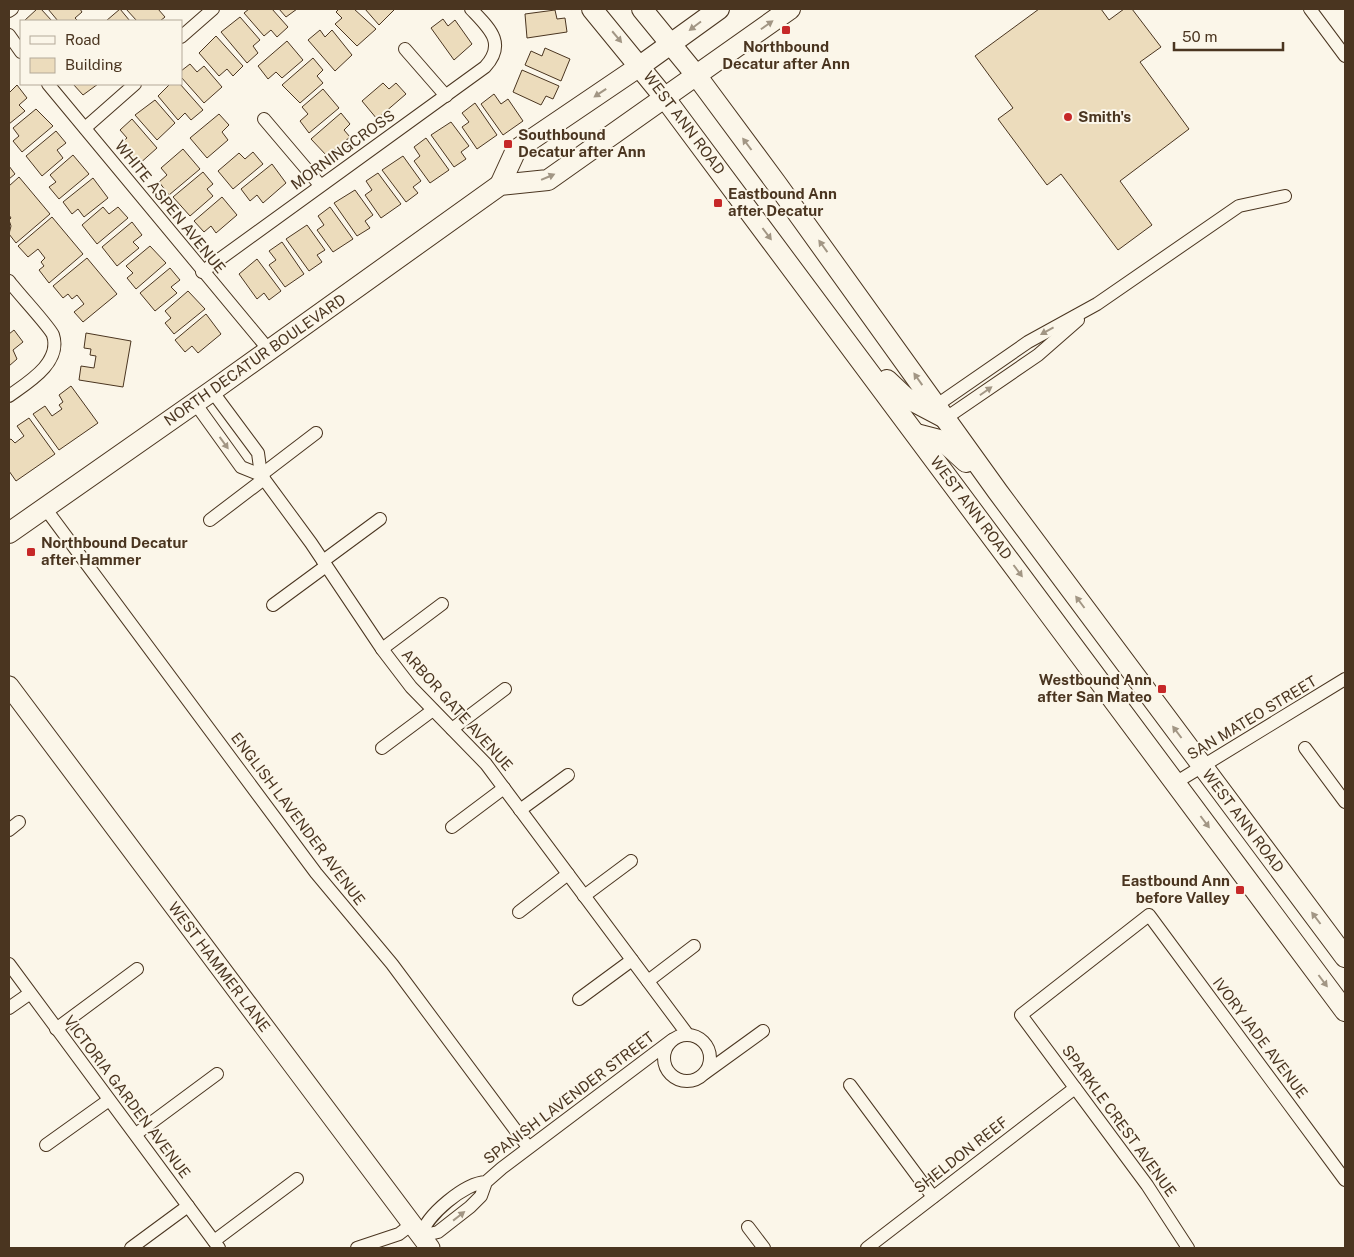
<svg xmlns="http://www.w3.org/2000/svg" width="1354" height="1257" viewBox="0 0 1354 1257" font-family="'Public Sans',sans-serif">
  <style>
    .building { fill: #ecdcbc; stroke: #4a3520 }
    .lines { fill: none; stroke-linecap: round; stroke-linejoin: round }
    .street-casing { stroke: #4a3520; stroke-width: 14 }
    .secondary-casing { stroke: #4a3520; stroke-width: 21 }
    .primary-casing { stroke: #4a3520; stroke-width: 22 }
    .street { stroke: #fbf6e9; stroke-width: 12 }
    .secondary { stroke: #fbf6e9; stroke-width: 19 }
    .primary { stroke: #fbf6e9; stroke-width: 20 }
    .oneway { fill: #a29684 }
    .poi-dot { fill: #c62828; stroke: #fbf6e9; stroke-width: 2 }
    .labels { text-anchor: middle; stroke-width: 4; stroke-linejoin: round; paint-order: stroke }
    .poi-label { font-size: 15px; font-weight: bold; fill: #4a3520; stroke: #fbf6e9; text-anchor: start }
    .street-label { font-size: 15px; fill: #4a3520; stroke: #fbf6e9 }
  </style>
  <rect width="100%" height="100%" fill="#fbf6e9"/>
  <g class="building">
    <path d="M37,9H41L52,21H24Z"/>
    <path d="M48,9H80L82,12L75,18L78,21H58Z"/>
    <path d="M120,9L130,21H106Z"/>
    <path d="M126,9H158L165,17L160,21H137Z"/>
    <path d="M249,9H272L288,27L277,37L271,30L264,36L244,13Z"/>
    <path d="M279,9H297L286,17Z"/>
    <path d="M339,9H354L376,29L357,46L335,24L342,18L336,12Z"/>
    <path d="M365,9H395L379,25Z"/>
    <path d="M1039,9H1101L1109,20L1124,9H1132L1161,47L1140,62L1189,129L1120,181L1152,225L1118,250L1061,174L1047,185L998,119L1013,108L975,56Z"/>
    <path d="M555,10L557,19L565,18L567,32L527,38L525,14Z"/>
    <path d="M240,17L260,40L253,46L258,53L247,63L221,32Z"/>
    <path d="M443,19L448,26L455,20L472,44L454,60L431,28Z"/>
    <path d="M320,30L325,37L332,30L352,55L335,71L308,40Z"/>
    <path d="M216,36L243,66L233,76L227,69L219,76L199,53Z"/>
    <path d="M287,41L303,60L282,78L276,72L268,79L258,66Z"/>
    <path d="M545,48L570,59L561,81L525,65L531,51L542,56Z"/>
    <path d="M313,58L323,70L317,76L323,83L300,103L282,85Z"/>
    <path d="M190,64L197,72L204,66L222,87L204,103L181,77V71Z"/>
    <path d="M522,70L559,86L553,99L546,96L541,105L513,92Z"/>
    <path d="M383,83L389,89L396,83L406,94L377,119L362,101Z"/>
    <path d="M73,84H98L83,95Z"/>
    <path d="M170,84H180L203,110L191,120L185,113L178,120L158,96Z"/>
    <path d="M17,85L27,98L19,105L25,111L9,124V93Z"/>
    <path d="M323,89L339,108L309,133L300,121L308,114L302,107Z"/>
    <path d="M494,94L501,104L508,99L523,121L503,135L481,104Z"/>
    <path d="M155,100L175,123L157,140L135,115Z"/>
    <path d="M475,103L497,135L477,149L462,127L469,122L462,113Z"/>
    <path d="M36,109L53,126L22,152L13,141L19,136L13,128Z"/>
    <path d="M341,113L350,124L344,130L350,137L327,156L311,139Z"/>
    <path d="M219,114L229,125L222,132L228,140L207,158L190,138Z"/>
    <path d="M132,119L157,148L138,165L120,144L127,138L120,130Z"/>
    <path d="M451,122L469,146L461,152L466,159L454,167L431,135Z"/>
    <path d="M56,131L66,143L57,150L63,158L42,176L26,156Z"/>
    <path d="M426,138L449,170L430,183L414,161L420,156L414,147Z"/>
    <path d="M183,149L200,169L169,195L159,182L167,175L161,168Z"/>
    <path d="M253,152L263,164L233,189L218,171L239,153L245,159Z"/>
    <path d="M73,155L89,174L59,199L49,187L56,182L50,175Z"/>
    <path d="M403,156L421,181L413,187L418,193L406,202L382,170Z"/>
    <path d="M272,164L286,183L263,203L257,195L250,201L241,189Z"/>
    <path d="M9,166L15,174L9,179Z"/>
    <path d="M203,172L213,184L207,189L213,196L190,216L173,197Z"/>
    <path d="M378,173L401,204L381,218L365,195L372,190L366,181Z"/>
    <path d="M19,177L50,214L16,243L9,234L11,226L9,220L11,218L9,215V186Z"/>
    <path d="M93,178L108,198L84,217L78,209L72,214L63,202Z"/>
    <path d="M355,190L373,215L365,221L370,228L357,236L334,203Z"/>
    <path d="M222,197L237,215L216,233L211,226L204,232L194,221Z"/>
    <path d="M103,207L109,214L118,207L128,218L97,244L82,225Z"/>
    <path d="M330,207L353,239L333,252L317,230L324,225L318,216Z"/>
    <path d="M52,217L83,254L49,283L39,270L44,266L41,262L45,258L38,249L28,257L18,246Z"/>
    <path d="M132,222L142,235L133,242L139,248L117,266L102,247Z"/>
    <path d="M307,225L325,250L317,255L322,262L309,271L286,239Z"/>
    <path d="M282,242L304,274L285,287L269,265L276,260L269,251Z"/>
    <path d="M150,246L166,263L136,289L127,278L133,273L126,266Z"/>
    <path d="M87,258L117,294L83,322L74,312L84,304L77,295L72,299L68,294L63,298L53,286Z"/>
    <path d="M257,259L281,291L269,300L264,293L257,299L239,274Z"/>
    <path d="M170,268L180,280L171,287L177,293L155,311L140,293Z"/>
    <path d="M188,291L205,309L174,334L165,323L171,318L165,311Z"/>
    <path d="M206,314L221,334L198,353L192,346L185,352L175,340Z"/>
    <path d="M14,330L23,342L13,350L17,359L9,366V334Z"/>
    <path d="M86,333L131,341L123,387L79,380L81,366L94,368L96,356L90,355L91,349L84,348Z"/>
    <path d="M71,386L98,423L59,450L33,414L45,406L52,416L62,409L59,405L63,402L59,395Z"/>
    <path d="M29,418L55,454L16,481L9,471V440L11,439L15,443L24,436L17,426Z"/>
  </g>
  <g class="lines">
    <g class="street-casing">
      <g id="street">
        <path d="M1310,9L1345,56"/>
        <path d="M9,11L12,9"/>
        <path d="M9,35L21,52"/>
        <path d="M181,37L213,9"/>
        <path d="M405,49L446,96"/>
        <path d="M48,84L269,350"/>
        <path d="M264,119L320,185"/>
        <path d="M85,128L135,84"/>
        <path d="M202,272L485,67C507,43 489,28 471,9"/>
        <path d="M9,281C16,291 50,327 53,335C62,363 27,383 9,396"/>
        <path d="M212,391L258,453L261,475L311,543L382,649L411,687L486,764L688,1035"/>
        <path d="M195,403L241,467L261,475"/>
        <path d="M937,405L1028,342L1097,304L1239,206L1285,196"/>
        <path d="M946,418L1038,355L1078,320"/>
        <path d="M261,475L316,433"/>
        <path d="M45,508L316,873L392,964L528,1147"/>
        <path d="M210,520L264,479"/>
        <path d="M323,561L380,519"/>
        <path d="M273,605L326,566"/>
        <path d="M382,649L442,604"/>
        <path d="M452,729L505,689"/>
        <path d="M382,748L433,710"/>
        <path d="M1305,748L1345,802"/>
        <path d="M1175,783L1345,679"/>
        <path d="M520,810L568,775"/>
        <path d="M452,827L504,788"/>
        <path d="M9,830L19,822"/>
        <path d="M584,896L631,861"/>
        <path d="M519,912L568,874"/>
        <path d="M9,964L219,1248"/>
        <path d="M648,981L694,946"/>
        <path d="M579,999L632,960"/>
        <path d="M9,1008L29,994"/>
        <path d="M56,1029L137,969"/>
        <circle cx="687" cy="1058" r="23"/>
        <path d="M705,1073L763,1031"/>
        <path d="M850,1085L933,1197"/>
        <path d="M136,1134L217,1074"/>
        <path d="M46,1145L109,1100"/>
        <path d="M486,1182C465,1183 426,1215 421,1236L438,1232L470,1207L481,1196L486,1182L502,1168L672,1040"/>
        <path d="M748,1227L764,1248"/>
        <path d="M214,1241L297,1179"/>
        <path d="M131,1248L188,1206"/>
        <path d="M357,1248L399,1234L412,1224"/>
        <path d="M867,1248L1075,1088"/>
        <path d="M1188,1248L1147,1185L1021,1015L1149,915L1345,1180"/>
      </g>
    </g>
    <g class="secondary-casing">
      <path id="secondary" d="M9,686L430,1248"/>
    </g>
    <g class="primary-casing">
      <g id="primary">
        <path d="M592,9L664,97L1345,1011"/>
        <path d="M642,9L696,75L776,183L998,492L1345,957"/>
        <path d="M500,185L516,150L640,66L719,9"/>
        <path d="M887,380L905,397L943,417"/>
        <path d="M916,434L943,441L966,462"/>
        <path d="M9,533L212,391L500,185L548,180L790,9"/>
      </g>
    </g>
    <use href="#street" class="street"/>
    <use href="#secondary" class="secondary"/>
    <use href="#primary" class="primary"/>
  </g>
  <defs><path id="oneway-solid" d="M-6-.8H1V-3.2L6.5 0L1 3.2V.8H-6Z" transform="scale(1.25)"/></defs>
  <g class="oneway">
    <use href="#oneway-solid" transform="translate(767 25) rotate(-35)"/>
    <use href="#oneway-solid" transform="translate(695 26) rotate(143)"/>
    <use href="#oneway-solid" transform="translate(617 37) rotate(50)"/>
    <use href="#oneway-solid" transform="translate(600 93) rotate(146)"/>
    <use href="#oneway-solid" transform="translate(747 144) rotate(-127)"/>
    <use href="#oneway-solid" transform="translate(548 177) rotate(-23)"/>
    <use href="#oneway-solid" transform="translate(767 234) rotate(53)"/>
    <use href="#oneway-solid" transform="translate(823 246) rotate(-126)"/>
    <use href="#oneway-solid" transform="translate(1047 331) rotate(151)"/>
    <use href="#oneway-solid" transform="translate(918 379) rotate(-125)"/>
    <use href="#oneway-solid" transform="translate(986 391) rotate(-35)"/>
    <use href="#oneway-solid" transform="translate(224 443) rotate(54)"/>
    <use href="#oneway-solid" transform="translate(1018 571) rotate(53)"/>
    <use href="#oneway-solid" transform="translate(1080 602) rotate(-127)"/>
    <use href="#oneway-solid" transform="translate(1177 732) rotate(-127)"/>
    <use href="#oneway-solid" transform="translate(1205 822) rotate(53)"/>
    <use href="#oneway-solid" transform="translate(1316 918) rotate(-127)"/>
    <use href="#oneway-solid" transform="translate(1323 981) rotate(53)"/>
    <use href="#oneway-solid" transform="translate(459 1216) rotate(-38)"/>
  </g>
  <g class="poi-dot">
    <rect x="781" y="25" width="10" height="10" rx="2.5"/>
    <circle cx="1068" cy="117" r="5"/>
    <rect x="503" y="139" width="10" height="10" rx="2.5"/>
    <rect x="713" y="198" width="10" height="10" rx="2.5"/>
    <rect x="26" y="547" width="10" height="10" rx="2.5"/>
    <rect x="1157" y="684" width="10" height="10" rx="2.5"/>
    <rect x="1235" y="885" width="10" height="10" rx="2.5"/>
  </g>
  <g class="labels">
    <g class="poi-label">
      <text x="786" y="52" text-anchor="middle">Northbound<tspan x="786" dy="17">Decatur after Ann</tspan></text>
      <text x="1078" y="122">Smith's</text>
      <text x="518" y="140">Southbound<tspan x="518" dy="17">Decatur after Ann</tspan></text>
      <text x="728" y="199">Eastbound Ann<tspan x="728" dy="17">after Decatur</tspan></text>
      <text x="41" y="548">Northbound Decatur<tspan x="41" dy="17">after Hammer</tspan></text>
      <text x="1152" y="685" text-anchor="end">Westbound Ann<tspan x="1152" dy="17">after San Mateo</tspan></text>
      <text x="1230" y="886" text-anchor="end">Eastbound Ann<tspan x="1230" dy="17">before Valley</tspan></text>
    </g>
    <g class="street-label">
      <text transform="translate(684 123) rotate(53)" y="5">WEST ANN ROAD</text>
      <text transform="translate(343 150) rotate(-36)" y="5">MORNINGCROSS</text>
      <text transform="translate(170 207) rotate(51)" y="5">WHITE ASPEN AVENUE</text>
      <text transform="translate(255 360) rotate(-35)" y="5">NORTH DECATUR BOULEVARD</text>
      <text transform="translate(971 508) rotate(53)" y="5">WEST ANN ROAD</text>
      <text transform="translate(457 710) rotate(48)" y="5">ARBOR GATE AVENUE</text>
      <text transform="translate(1252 718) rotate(-31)" y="5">SAN MATEO STREET</text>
      <text transform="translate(298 819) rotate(53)" y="5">ENGLISH LAVENDER AVENUE</text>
      <text transform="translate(1243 821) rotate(53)" y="5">WEST ANN ROAD</text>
      <text transform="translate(219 967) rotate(53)" y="5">WEST HAMMER LANE</text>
      <text transform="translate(1260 1038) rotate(53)" y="5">IVORY JADE AVENUE</text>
      <text transform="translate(127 1097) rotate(53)" y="5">VICTORIA GARDEN AVENUE</text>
      <text transform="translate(569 1098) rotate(-37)" y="5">SPANISH LAVENDER STREET</text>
      <text transform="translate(1119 1121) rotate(54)" y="5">SPARKLE CREST AVENUE</text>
      <text transform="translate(961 1155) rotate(-38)" y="5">SHELDON REEF</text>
    </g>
  </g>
  <rect width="1354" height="1257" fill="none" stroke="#4a3520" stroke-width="20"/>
  <rect x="20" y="20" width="162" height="65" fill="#fbf6e9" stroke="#b4a999"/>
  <rect x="30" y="36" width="25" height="8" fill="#fbf6e9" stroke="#b4a999"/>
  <text x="65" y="45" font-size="15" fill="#4a3520">Road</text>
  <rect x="30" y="58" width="25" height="15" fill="#ecdcbc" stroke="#b4a999"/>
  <text x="65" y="70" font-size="15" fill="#4a3520">Building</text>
  <path d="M1174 42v8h109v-8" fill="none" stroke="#4a3520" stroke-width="2.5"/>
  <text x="1182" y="42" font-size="15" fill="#4a3520" stroke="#fbf6e9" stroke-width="4" paint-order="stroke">50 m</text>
</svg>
